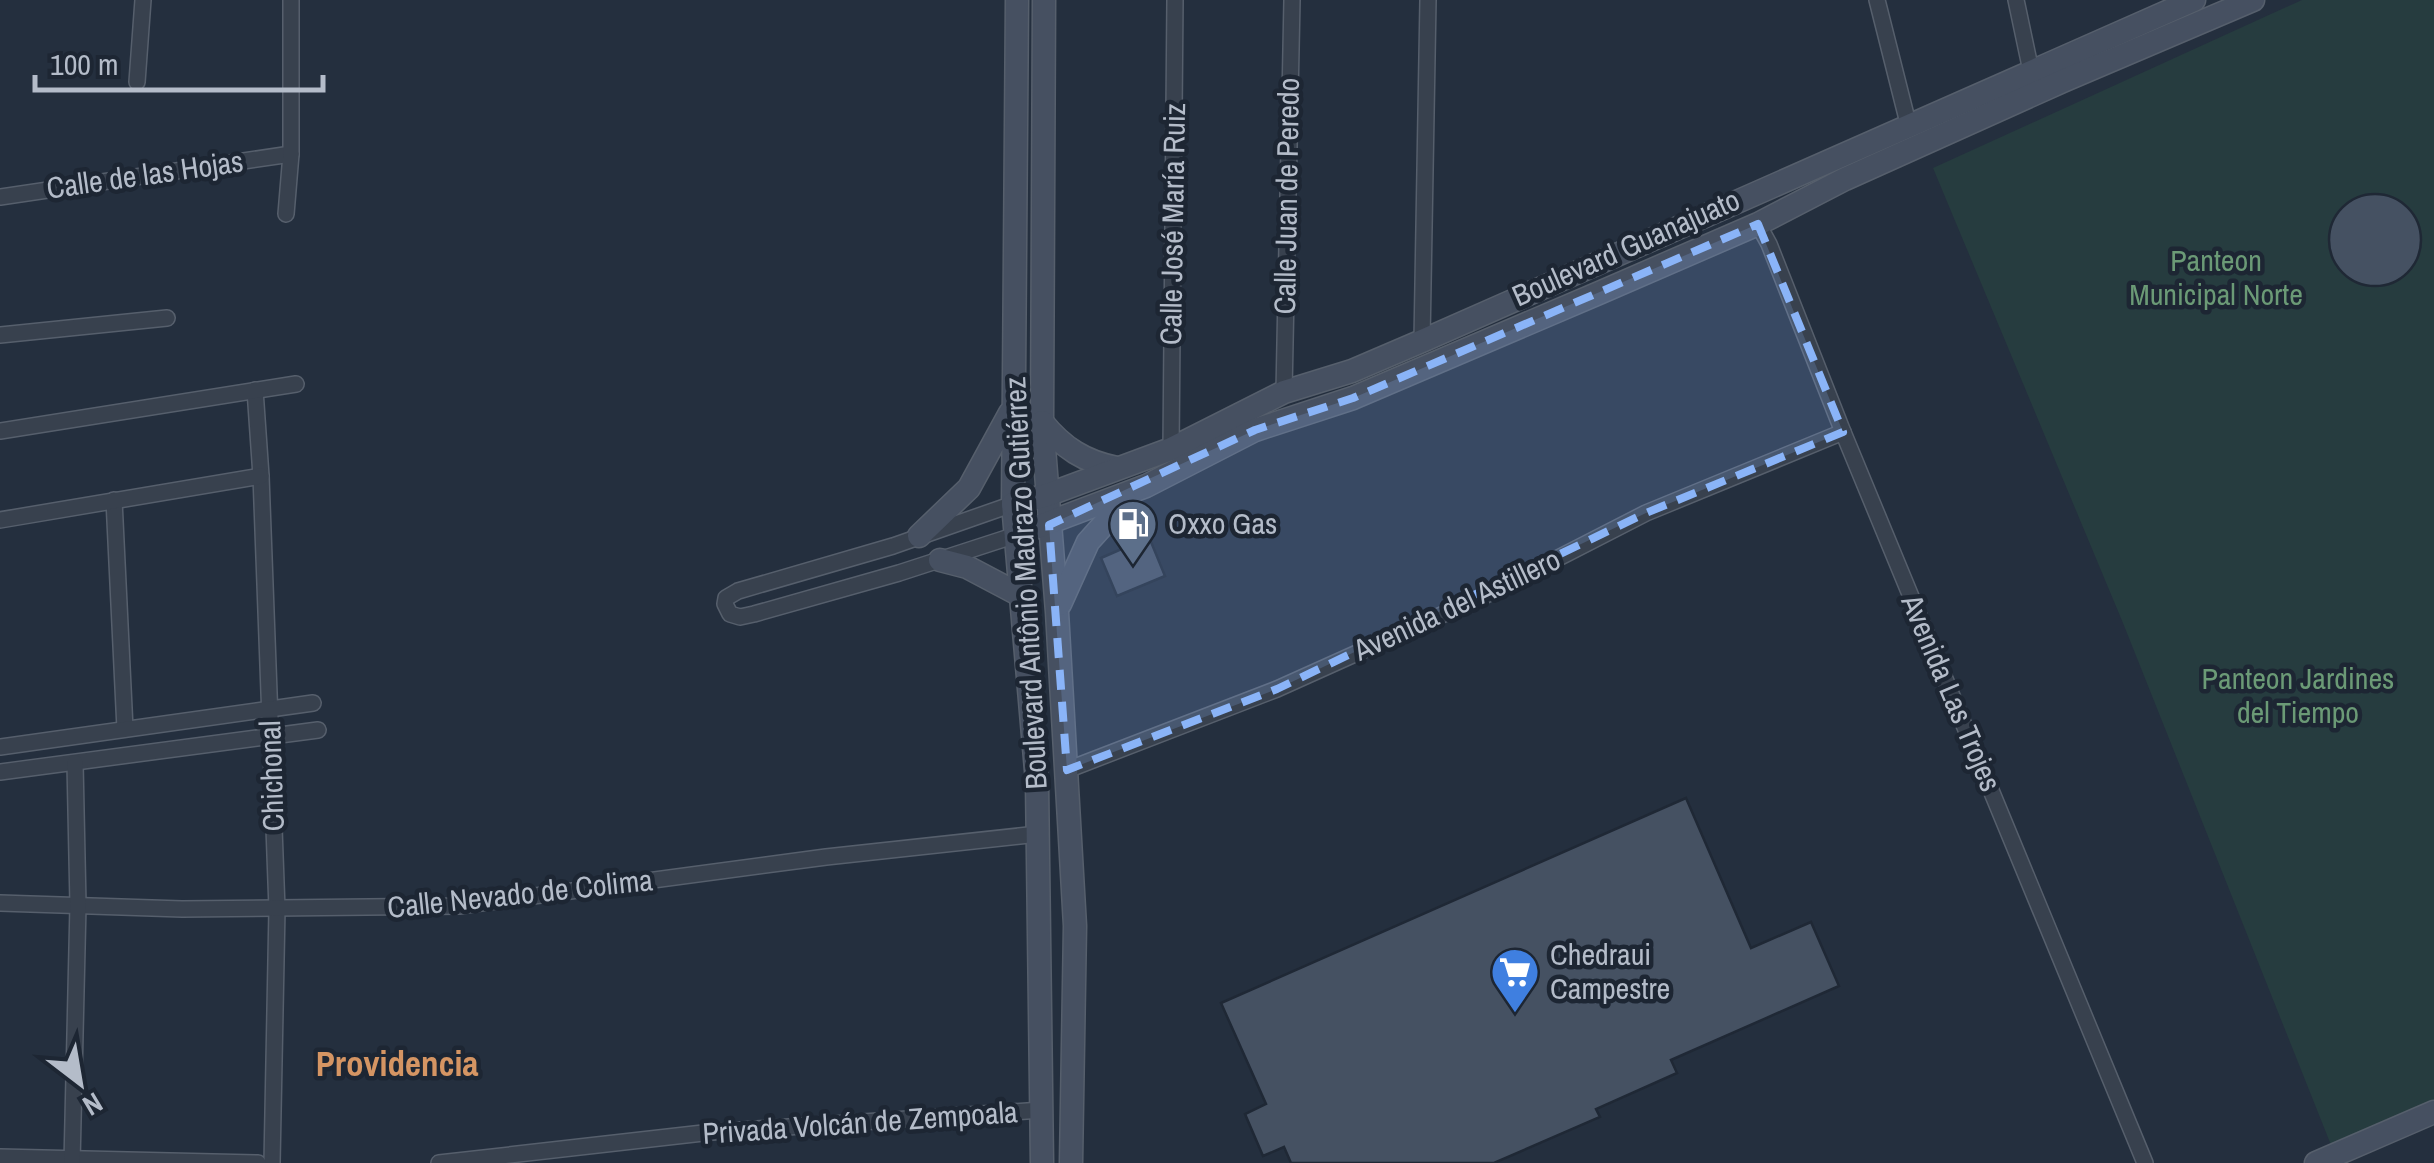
<svg xmlns="http://www.w3.org/2000/svg" width="2434" height="1163" viewBox="0 0 2434 1163" font-family="'Archivo Narrow',sans-serif">
  <style>
    .green { fill: #263c3f }
    .building { fill: #455162; stroke: #1f2835; stroke-width: 2.5 }
    .lines { fill: none; stroke-linecap: round; stroke-linejoin: round }
    .street-casing { stroke: #565f6c; stroke-width: 18 }
    .secondary-casing { stroke: #565f6c; stroke-width: 25 }
    .street { stroke: #38414e; stroke-width: 15 }
    .secondary { stroke: #465061; stroke-width: 22 }
    .marked { fill: #8ab4f8; fill-opacity: 0.2; stroke: #8ab4f8; stroke-width: 8; stroke-dasharray: 20 12; stroke-linejoin: round }
    .labels { text-anchor: middle; stroke-width: 9; stroke-linejoin: round; paint-order: stroke }
    .street-label { font-size: 30px; fill: #b4bcc9; stroke: #1d2633 }
    .park-label { font-size: 30px; fill: #6b9a76; stroke: #1d2633 }
    .poi-label { font-size: 30px; fill: #b4bcc9; stroke: #1d2633; text-anchor: start }
    .quarter-label { font-size: 35px; font-weight: bold; fill: #d59563; stroke: #1d2633 }
  </style>
  <rect width="100%" height="100%" fill="#242f3e"/>
  <path class="green" d="M2302,0H2434V1100L2331,1145L2123,623L1933,168Z"/>
  <g class="building">
    <circle cx="2375" cy="240" r="46"/>
    <path d="M1149,537L1165,576L1117,596L1101,558Z"/>
    <path d="M1686,798L1751,948L1811,922L1839,986L1671,1060L1677,1073L1596,1109L1600,1117L1494,1163H1291L1284,1147L1263,1156L1245,1114L1266,1104L1221,1003Z"/>
  </g>
  <g class="lines">
    <g class="street-casing">
      <g id="street">
        <path d="M1877,0L1909,127"/>
        <path d="M2016,0L2031,71"/>
        <path d="M137,82L143,0"/>
        <path d="M0,197L291,154"/>
        <path d="M286,214L291,154V0"/>
        <path d="M1758,224L1769,244L1843,432L2145,1163"/>
        <path d="M0,335L167,318"/>
        <path d="M1422,341L1428,0"/>
        <path d="M255,390L261,476L277,909L272,1163"/>
        <path d="M1284,392L1292,0"/>
        <path d="M0,431L296,384"/>
        <path d="M1171,449L1175,0"/>
        <path d="M114,500L125,729"/>
        <path d="M1013,504L893,546L738,591L726,598L725,604L730,614L740,617L754,614L899,573L1016,535"/>
        <path d="M0,520L261,476"/>
        <path d="M0,747L313,703"/>
        <path d="M1067,770L1277,689L1486,595L1646,513L1843,432"/>
        <path d="M0,772L318,730"/>
        <path d="M0,903L182,909L459,906L826,857L1038,834"/>
        <path d="M0,1157L258,1163"/>
        <path d="M72,1163L78,905L75,763"/>
        <path d="M439,1163L712,1132L1042,1110"/>
      </g>
    </g>
    <g class="secondary-casing">
      <g id="secondary">
        <path d="M1017,0L1013,504L1037,782L1042,1163"/>
        <path d="M1044,0L1042,422L1057,612L1075,926L1071,1163"/>
        <path d="M1042,422C1063,448 1085,462 1117,468"/>
        <path d="M1013,504L1047,495L1171,449L1284,392L1352,371L1422,341L2194,0"/>
        <path d="M1016,535L1146,486L1255,430L1353,398L1599,293L1758,224L1845,179L2065,80L2253,0"/>
        <path d="M919,536L969,488L1010,413"/>
        <path d="M940,560L967,567L1020,595"/>
        <path d="M1060,604L1088,542L1125,501"/>
        <path d="M2316,1163L2434,1112"/>
      </g>
    </g>
    <use href="#street" class="street"/>
    <use href="#secondary" class="secondary"/>
  </g>
  <path class="marked" d="M1758,224L1843,432L1646,513L1277,689L1067,770L1049,525L1255,430L1353,398Z"/>
  <defs>
    <g id="fuel-pin" transform="scale(2.5)"><path d="M0 17L-7.5 6A9.5 9.5 0 1 1 7.5 6Z" fill="#5c6f8a" stroke="#1d2633"/><path d="M-5.5-6h7V0h2V4h1.3V-2.5L3-4.5l.8-.8L6-3V5H2.5V1h-1V6h-7ZM-4.2-4.7v3.2H.2V-4.7Z" fill="#fff"/></g>
    <g id="supermarket-pin" transform="scale(2.5)"><path d="M0 17L-7.5 6A9.5 9.5 0 1 1 7.5 6Z" fill="#3f7fe0" stroke="#1d2633"/><path d="M-6-5.5h2.5l.6 2H6L4.5 2H-2.5L-4.4-4H-6ZM-1.5 3.2a1.3 1.3 0 1 0 .1 0ZM3 3.2a1.3 1.3 0 1 0 .1 0Z" fill="#fff"/></g>
  </defs>
  <g fill-rule="evenodd">
    <use href="#fuel-pin" x="1133" y="524"/>
    <use href="#supermarket-pin" x="1515" y="972"/>
  </g>
  <g class="labels">
    <g class="street-label">
      <text transform="translate(145 175) rotate(-8)" y="10">Calle de las Hojas</text>
      <text transform="translate(1287 196) rotate(-89)" y="10">Calle Juan de Peredo</text>
      <text transform="translate(1173 224) rotate(-89)" y="10">Calle José María Ruiz</text>
      <text transform="translate(1626 248) rotate(-24)" y="10">Boulevard Guanajuato</text>
      <text transform="translate(1026 583) rotate(-93)" y="10">Boulevard Antônio Madrazo Gutiérrez</text>
      <text transform="translate(1457 605) rotate(-25)" y="10">Avenida del Astillero</text>
      <text transform="translate(1951 693) rotate(67)" y="10">Avenida Las Trojes</text>
      <text transform="translate(272 776) rotate(-92)" y="10">Chichonal</text>
      <text transform="translate(520 894) rotate(-6)" y="10">Calle Nevado de Colima</text>
      <text transform="translate(860 1123) rotate(-4)" y="10">Privada Volcán de Zempoala</text>
    </g>
    <g class="park-label">
      <text x="2216" y="271">Panteon<tspan x="2216" dy="34">Municipal Norte</tspan></text>
      <text x="2298" y="689">Panteon Jardines<tspan x="2298" dy="34">del Tiempo</tspan></text>
    </g>
    <g class="poi-label">
      <text x="1168" y="534">Oxxo Gas</text>
      <text x="1550" y="965">Chedraui<tspan x="1550" dy="34">Campestre</tspan></text>
    </g>
    <g class="quarter-label">
      <text x="397" y="1076">Providencia</text>
    </g>
  </g>
  <g transform="translate(80 1083) rotate(149)" stroke="#1d2633" stroke-width="8" paint-order="stroke">
  <path d="M0-8L18 38L0 25L-18 38Z" fill="#b4bcc9"/>
  <text y="-15" font-size="28" font-weight="bold" text-anchor="middle" fill="#b4bcc9">N</text>
  </g>
  <path d="M35 75v15h288v-15" fill="none" stroke="#b4bcc9" stroke-width="5"/>
  <text x="50" y="75" font-size="30" fill="#b4bcc9" stroke="#1d2633" stroke-width="8" paint-order="stroke">100 m</text>
</svg>
